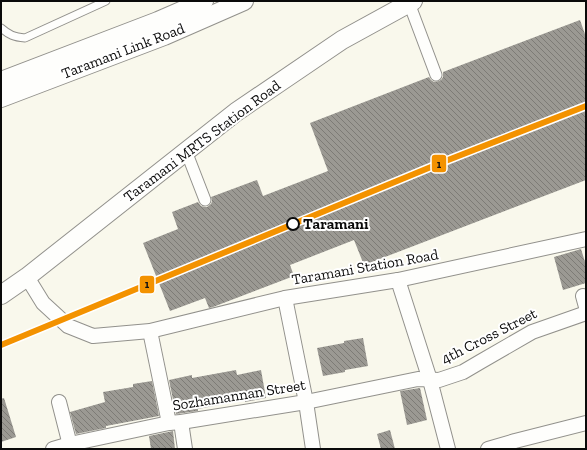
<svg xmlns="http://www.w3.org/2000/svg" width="587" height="450" viewBox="0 0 587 450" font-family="'Zilla Slab',serif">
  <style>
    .building { fill: url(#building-back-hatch) }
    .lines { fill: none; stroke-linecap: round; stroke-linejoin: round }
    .service-casing { stroke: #92918c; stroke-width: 9 }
    .pedestrian-casing { stroke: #92918c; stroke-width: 13 }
    .minor-casing { stroke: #92918c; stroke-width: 16 }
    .tertiary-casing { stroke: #92918c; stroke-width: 20 }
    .service { stroke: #fefefc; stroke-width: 7 }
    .pedestrian { stroke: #fefefc; stroke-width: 11 }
    .minor { stroke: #fefefc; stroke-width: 14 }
    .tertiary { stroke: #fefefc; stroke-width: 18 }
    .rail-1-casing { stroke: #fff; stroke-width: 9 }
    .rail-1 { stroke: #f39200; stroke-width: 6 }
    .stop-dot { fill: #fff; stroke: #0a0a0a; stroke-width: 2 }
    .labels { text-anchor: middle; stroke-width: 4; stroke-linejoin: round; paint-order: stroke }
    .street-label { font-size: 15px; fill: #0a0a0a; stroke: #fff }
    .stop-label { font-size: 15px; font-weight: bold; fill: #0a0a0a; stroke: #fff; text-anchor: start }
    .line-badge { stroke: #fff; stroke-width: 1.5 }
    .pale-badge-label { font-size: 11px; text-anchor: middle; font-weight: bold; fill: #111 }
  </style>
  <defs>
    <pattern id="building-back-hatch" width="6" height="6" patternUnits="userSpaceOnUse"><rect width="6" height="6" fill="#9b9993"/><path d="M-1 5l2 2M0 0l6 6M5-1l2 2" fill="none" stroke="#7d7b76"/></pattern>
  </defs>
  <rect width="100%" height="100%" fill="#f9f8ec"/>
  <g class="building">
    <path d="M580,20L586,37V180L364,265L354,240L290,265L294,276L213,307L209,308L205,298L170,311L143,243L178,229L172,212L198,202L201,206L204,207H207L211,204L212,201L211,197L257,180L263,196L328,171L310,123L429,77L431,80L434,82L439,81L441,80L443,77V72Z"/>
    <path d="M581,249L586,265V283L563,290L554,257Z"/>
    <path d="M363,338L368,366L345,370V372L323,376L317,348L344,343V341Z"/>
    <path d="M236,370L237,375L261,370L266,398L245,402V400L198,409V411L176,414L169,380L192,375V378Z"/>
    <path d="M152,381L159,416L106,426V428L76,434L70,412L105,402L103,392L133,387V384Z"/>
    <path d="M420,388L427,420L407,425L400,391Z"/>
    <path d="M4,398L16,437L1,442V399Z"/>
    <path d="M390,430L395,449H381L377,434Z"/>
    <path d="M173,431L175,449H151L149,436Z"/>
  </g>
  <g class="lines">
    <g class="service-casing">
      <path id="service" d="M1,28C9,35 14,37 25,38L106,1"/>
    </g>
    <g class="pedestrian-casing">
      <g id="pedestrian">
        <path d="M409,3L436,75"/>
        <path d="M186,151L205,200"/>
      </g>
    </g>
    <g class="minor-casing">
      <g id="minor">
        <path d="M27,277L43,303L68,326L93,336L150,331L285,298L398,280L586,239"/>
        <path d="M398,280L430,380L448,449"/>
        <path d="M583,296L586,307"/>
        <path d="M285,298L306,402L313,449"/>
        <path d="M150,331L169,423"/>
        <path d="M59,402L71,449"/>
        <path d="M181,422L185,449"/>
        <path d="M53,449L70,444L169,423L181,422L306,402L418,379L439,380L463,372L480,362L532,332L586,313"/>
        <path d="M488,449L515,441L586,423"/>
      </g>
    </g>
    <g class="tertiary-casing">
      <g id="tertiary">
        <path d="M1,81L158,21L204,1"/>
        <path d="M1,98L164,36L244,1"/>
        <path d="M1,295L27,277L236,112L342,40L413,1"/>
      </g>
    </g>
    <use href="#service" class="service"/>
    <use href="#pedestrian" class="pedestrian"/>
    <use href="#minor" class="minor"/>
    <use href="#tertiary" class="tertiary"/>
    <g class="rail-1-casing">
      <path id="rail-1" d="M1,345L443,162L586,106"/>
    </g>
    <use href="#rail-1" class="rail-1"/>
  </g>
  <circle class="stop-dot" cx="293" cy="224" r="6"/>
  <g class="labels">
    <g class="street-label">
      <text transform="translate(123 51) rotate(-21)" y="5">Taramani Link Road</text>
      <text transform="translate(202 141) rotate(-37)" y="5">Taramani MRTS Station Road</text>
      <text transform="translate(365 267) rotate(-10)" y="5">Taramani Station Road</text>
      <text transform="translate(489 336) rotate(-27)" y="5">4th Cross Street</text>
      <text transform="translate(239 395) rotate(-9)" y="5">Sozhamannan Street</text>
    </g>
    <g class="stop-label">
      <text x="303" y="229">Taramani</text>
    </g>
  </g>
  <g class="line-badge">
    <rect x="431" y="154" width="16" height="19" rx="4" fill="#f39200"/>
    <rect x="139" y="275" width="16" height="19" rx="4" fill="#f39200"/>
  </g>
  <g class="pale-badge-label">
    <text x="439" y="168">1</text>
    <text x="147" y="288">1</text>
  </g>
  <rect width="587" height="450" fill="none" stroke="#0a0a0a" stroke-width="4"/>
</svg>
